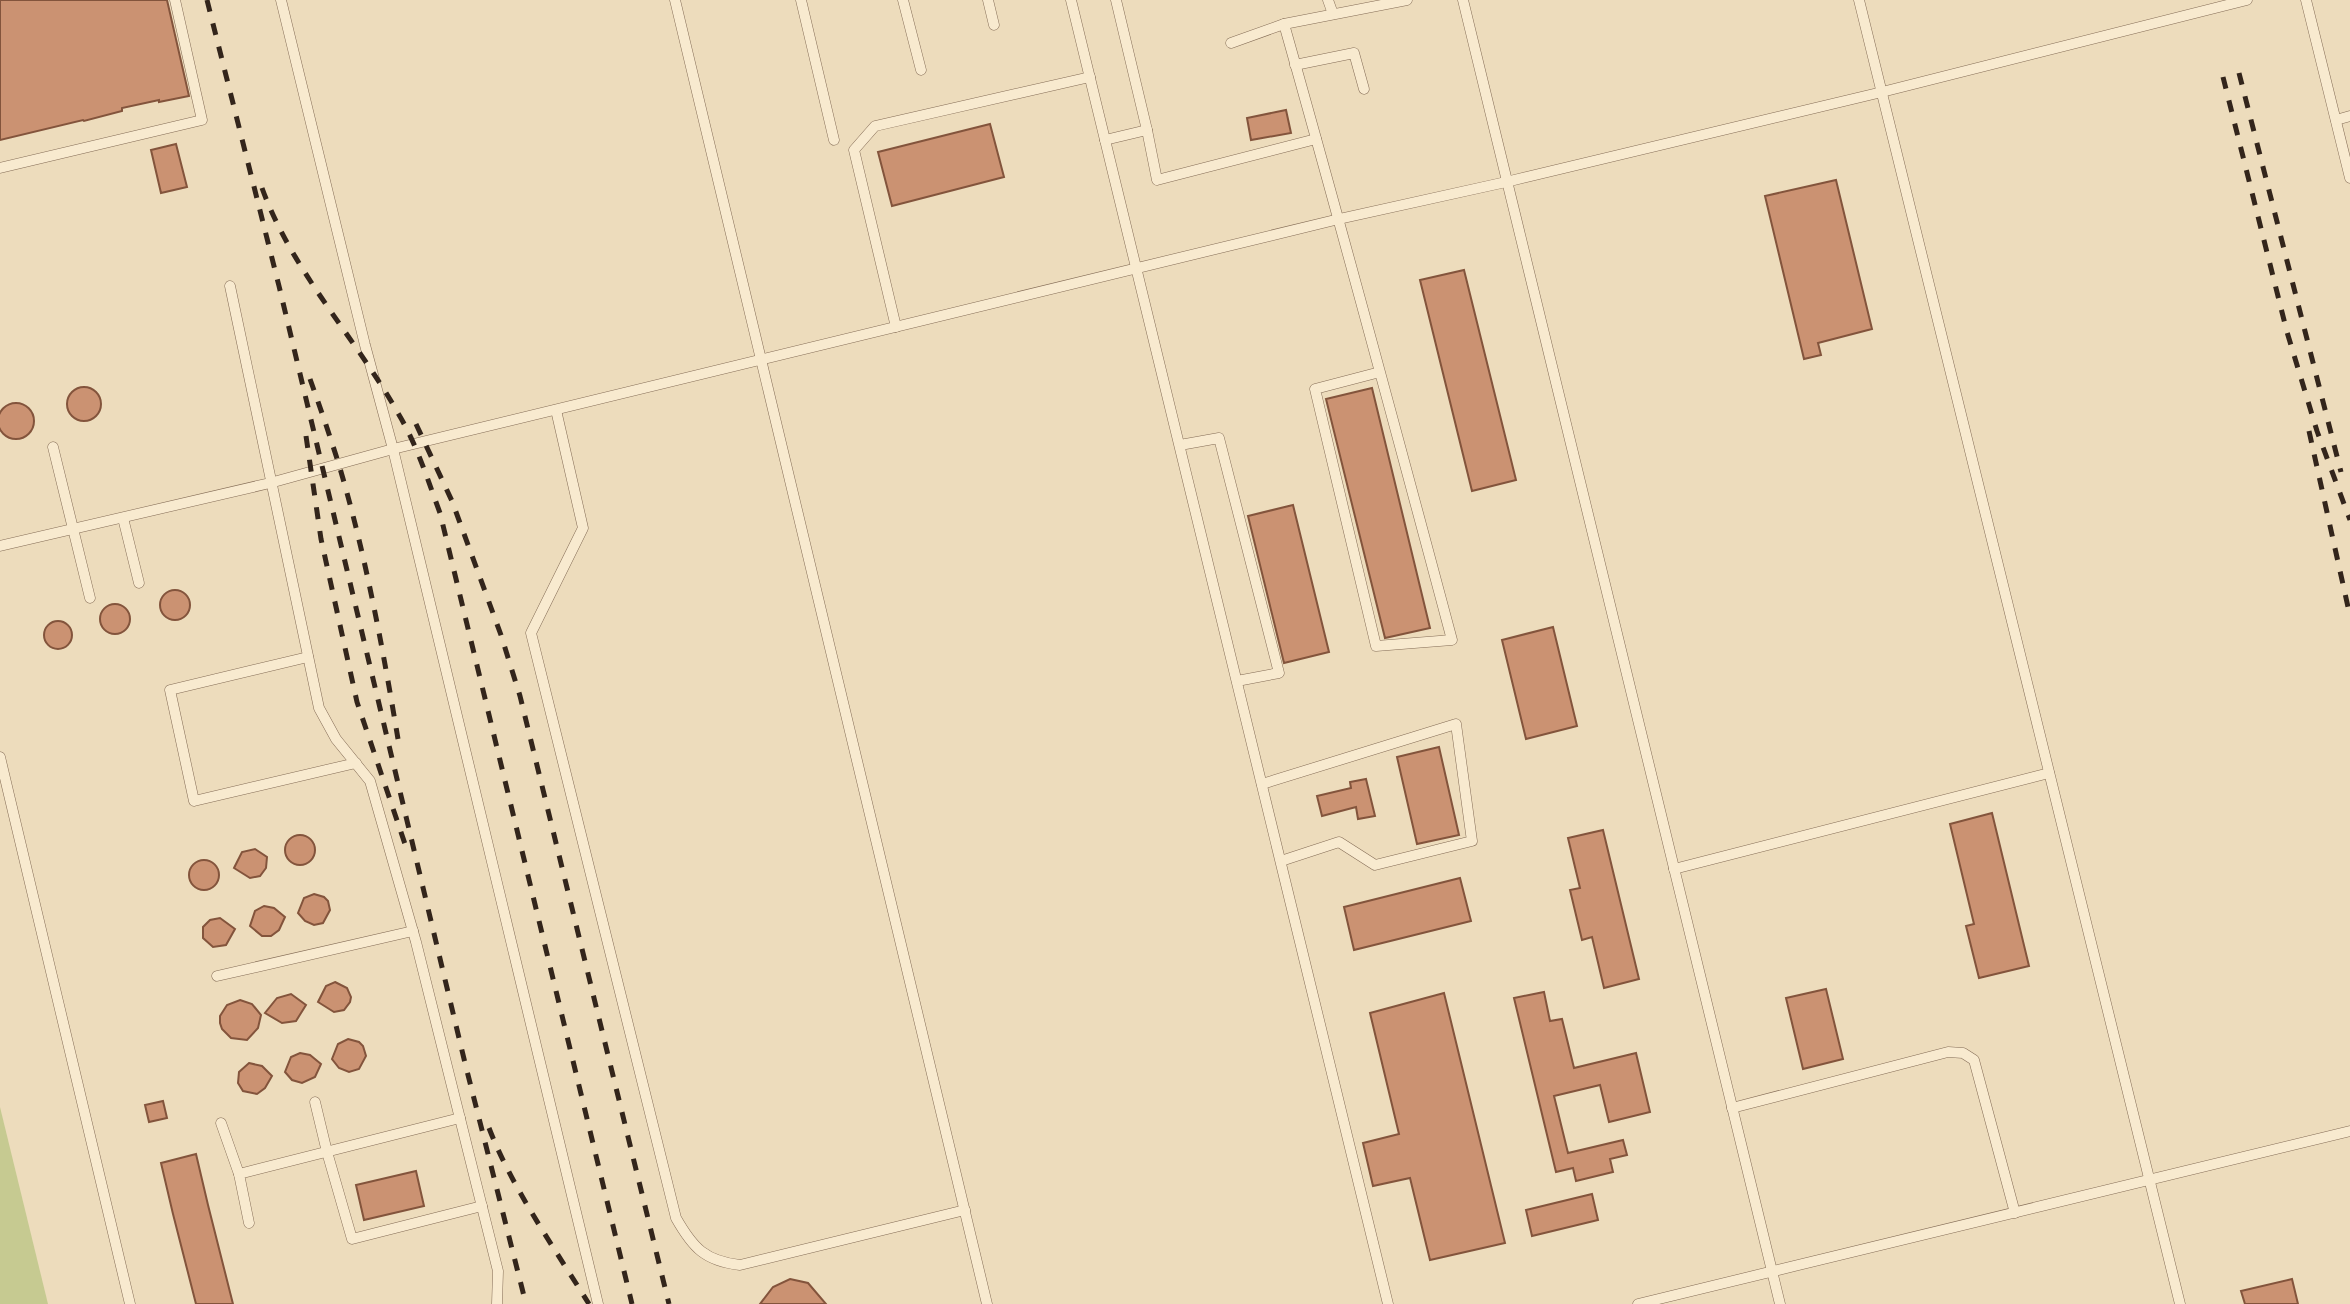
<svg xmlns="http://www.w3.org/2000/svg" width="2350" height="1304" viewBox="0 0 2350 1304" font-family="'PT Serif',serif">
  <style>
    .green { fill: #c6ca91 }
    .building { fill: #cb9272; stroke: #83543c; stroke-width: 2 }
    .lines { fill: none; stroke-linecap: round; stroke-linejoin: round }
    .service-casing { stroke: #846c56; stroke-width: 11 }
    .service { stroke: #f8eacf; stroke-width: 10 }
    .rail { stroke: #33251b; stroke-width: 5; stroke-dasharray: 12 12; stroke-linecap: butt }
  </style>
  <rect width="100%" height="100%" fill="#eddcbc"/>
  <path class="green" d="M0,1107L48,1304H0Z"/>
  <g class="building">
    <path d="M0,0H167L189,96L159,102V100L122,108V111L84,121L83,120L0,140Z"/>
    <path d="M1286,110L1291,133L1251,140L1247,118Z"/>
    <path d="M990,124L1004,177L892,206L878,152Z"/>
    <path d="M176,144L187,187L161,193L151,150Z"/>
    <path d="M1836,180L1872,329L1818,343L1821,355L1804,359L1765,196Z"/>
    <path d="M1464,270L1516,480L1472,491L1420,280Z"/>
    <circle cx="84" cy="404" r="17"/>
    <path d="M1372,388L1430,628L1385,638L1326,399Z"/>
    <circle cx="16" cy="421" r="18"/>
    <path d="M1293,505L1329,652L1284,663L1248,516Z"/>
    <circle cx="175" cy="605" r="15"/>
    <circle cx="115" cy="619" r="15"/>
    <circle cx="58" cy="635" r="14"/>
    <path d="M1553,627L1577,726L1526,739L1502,640Z"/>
    <path d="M1439,747L1459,835L1417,844L1397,757Z"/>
    <path d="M1366,779L1375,816L1358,819L1356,807L1322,816L1317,796L1351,788L1350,782Z"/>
    <path d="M1992,813L2029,966L1979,978L1966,926L1974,924L1950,824Z"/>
    <path d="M1603,830L1639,979L1604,988L1592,937L1582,940L1570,890L1580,888L1568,838Z"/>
    <circle cx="300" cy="850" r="15"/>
    <path d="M255,849L267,857L266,868L260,876L250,878L234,868L242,852Z"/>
    <circle cx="204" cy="875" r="15"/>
    <path d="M1460,878L1471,921L1354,950L1344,907Z"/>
    <path d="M314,894L324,897L328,901L330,910L323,923L314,925L305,921L298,913L304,898Z"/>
    <path d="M264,906L274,908L285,917L279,930L271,936H262L250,926L255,911Z"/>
    <path d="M220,918L235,929L226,945L213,947L203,938V927L210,920Z"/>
    <path d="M335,982L347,988L351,997L350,1002L344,1010L334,1012L318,1002L326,986Z"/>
    <path d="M1826,989L1843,1059L1803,1069L1786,998Z"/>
    <path d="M1544,992L1550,1021L1562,1019L1574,1068L1636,1053L1650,1112L1609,1122L1600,1085L1554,1096L1568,1153L1623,1140L1627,1155L1610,1159L1613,1172L1576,1181L1573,1168L1556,1172L1514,998Z"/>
    <path d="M1444,993L1505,1243L1430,1260L1410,1178L1373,1186L1363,1143L1399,1134L1370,1013Z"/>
    <path d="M291,994L306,1005L296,1021L282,1023L265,1013L277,998Z"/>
    <path d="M240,1000L252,1004L261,1015L258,1028L247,1040L231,1038L222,1029L220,1023V1016L227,1005Z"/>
    <path d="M348,1039L359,1042L363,1046L366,1056L359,1069L349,1072L339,1068L332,1059L338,1044Z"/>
    <path d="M300,1053L310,1055L321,1064L315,1077L302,1083L292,1080L285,1072L291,1057Z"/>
    <path d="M249,1063L262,1066L272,1076L265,1088L257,1094L243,1091L238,1083L239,1072Z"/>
    <path d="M163,1101L167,1118L149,1122L145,1105Z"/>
    <path d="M196,1154L208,1205L233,1304H196L173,1214L161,1163Z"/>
    <path d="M416,1171L424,1206L364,1220L356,1185Z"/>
    <path d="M1592,1194L1598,1220L1532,1236L1526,1210Z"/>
    <path d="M790,1279L808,1283L826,1304H760L773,1287Z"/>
    <path d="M2292,1279L2298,1304H2245L2241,1291Z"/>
  </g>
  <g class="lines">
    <g class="service-casing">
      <g id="service">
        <path d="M281,0L365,345L393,449L598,1304"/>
        <path d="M675,0L987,1304"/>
        <path d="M801,0L834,140"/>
        <path d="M903,0L921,70"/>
        <path d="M988,0L994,25"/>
        <path d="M1071,0L1388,1304"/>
        <path d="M1328,0L1333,14"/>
        <path d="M1463,0L1780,1304"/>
        <path d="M1859,0L2180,1304"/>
        <path d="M2306,0L2350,178"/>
        <path d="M1231,43L1284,24"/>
        <path d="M1295,65L1354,53L1364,89"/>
        <path d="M2336,120L2350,116"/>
        <path d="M1147,130L1157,180L1316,139"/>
        <path d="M1105,140L1147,130L1116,0"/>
        <path d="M0,168L202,120L175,0"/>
        <path d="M230,286L319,708L336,739L370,781L416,942L498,1271L497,1304"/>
        <path d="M896,327L854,150L875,126L1090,77"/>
        <path d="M1380,372L1315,389L1376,646L1452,640C1397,434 1342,229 1284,24L1407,0"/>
        <path d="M556,410L583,528L531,633L676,1218C693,1248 705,1261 740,1265L965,1210"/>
        <path d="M1180,445L1219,438L1279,673L1237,681"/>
        <path d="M53,447L90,598"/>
        <path d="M123,518L139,583"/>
        <path d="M0,546L270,483L393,449L1339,219L1506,182L1882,92L2247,0"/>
        <path d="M308,657L170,690L194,801L356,763"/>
        <path d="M0,757L130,1304"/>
        <path d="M1262,784L1456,724L1472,841L1375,865L1339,842L1281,861"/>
        <path d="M1674,869L2049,773"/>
        <path d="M217,976L413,931"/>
        <path d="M315,1102L327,1152L352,1239L482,1206"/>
        <path d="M1732,1108L1948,1052L1963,1053L1974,1060L2015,1213"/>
        <path d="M221,1123L239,1174"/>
        <path d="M249,1223L239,1174L460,1118"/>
        <path d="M1638,1304L2350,1131"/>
      </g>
    </g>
    <use href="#service" class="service"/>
    <g class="rail">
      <path d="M207,0L279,286L465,1063L526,1304"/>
      <path d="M2239,73L2341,472"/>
      <path d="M2223,77L2287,332L2317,431L2350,520"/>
      <path d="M262,188C292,271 355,337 398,413C417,445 427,478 440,513L632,1304"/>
      <path d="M310,379C320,407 330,436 339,465C365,552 383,649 398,739"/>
      <path d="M416,424L452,501L501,635L520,696L669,1304"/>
      <path d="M2309,431L2350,616"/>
      <path d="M306,436L321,539L357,702L406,847"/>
      <path d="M489,1128C512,1188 555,1249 589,1304"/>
    </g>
  </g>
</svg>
